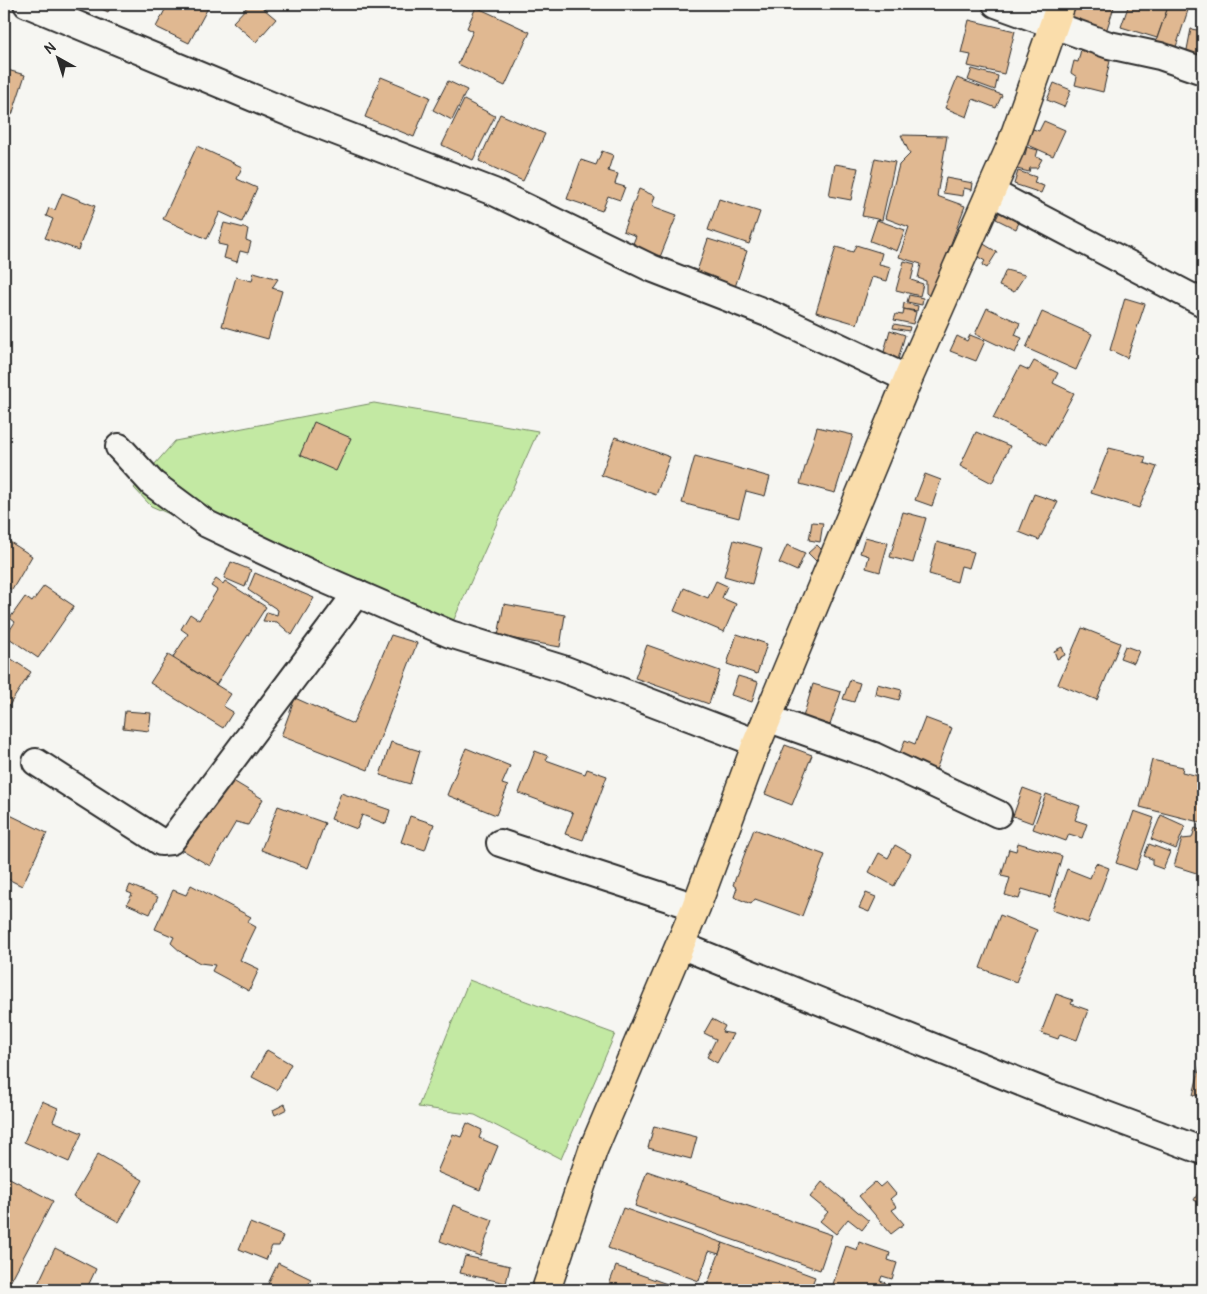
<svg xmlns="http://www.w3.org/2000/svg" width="1207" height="1294" viewBox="0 0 1207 1294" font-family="Pangolin,sans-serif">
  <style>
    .green { fill: #c3e9a3; stroke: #778a67 }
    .building { fill: #e0b891; stroke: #2b2b2b }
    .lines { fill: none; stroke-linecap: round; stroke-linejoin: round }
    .minor-casing { stroke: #2b2b2b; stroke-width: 30 }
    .major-casing { stroke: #2b2b2b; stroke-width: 31 }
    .minor { stroke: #f6f6f2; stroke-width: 26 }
    .major { stroke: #faddab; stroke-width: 28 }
  </style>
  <rect width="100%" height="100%" fill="#f6f6f2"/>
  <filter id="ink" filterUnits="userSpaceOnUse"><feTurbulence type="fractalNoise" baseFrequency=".02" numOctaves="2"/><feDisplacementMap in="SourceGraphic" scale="10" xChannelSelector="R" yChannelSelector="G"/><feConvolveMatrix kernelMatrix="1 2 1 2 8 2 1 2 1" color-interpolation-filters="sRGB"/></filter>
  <g filter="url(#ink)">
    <g class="green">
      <path d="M374,403L538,431L447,635L151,506L134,488L175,441Z"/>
      <path d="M469,980L615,1034L561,1159L475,1115L418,1107Z"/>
    </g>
    <g class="building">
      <path d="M92,4H112L108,12Z"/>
      <path d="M168,4H210L189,43L156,27Z"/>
      <path d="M250,4H258L276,19L256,42L233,22Z"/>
      <path d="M1074,4H1115L1103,41L1062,26Z"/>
      <path d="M1129,4H1169L1157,38L1121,27Z"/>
      <path d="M1169,4H1190L1173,56L1153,50Z"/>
      <path d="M476,7L530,32L505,86L458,64L473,31L467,28Z"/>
      <path d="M969,20L1015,31L1004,74L968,66L971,55L961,53Z"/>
      <path d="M1191,29L1203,31V64L1185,60Z"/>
      <path d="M1082,45L1112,52L1103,92L1075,85L1077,77L1071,73L1074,61L1078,62Z"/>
      <path d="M4,69L25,75L12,115L4,113Z"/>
      <path d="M972,69L998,76L995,90L968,80Z"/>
      <path d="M381,77L430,97L414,137L365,117Z"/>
      <path d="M957,78L1002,95L996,108L973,99L967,117L945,108Z"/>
      <path d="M448,81L467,90L452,120L433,110Z"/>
      <path d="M1054,83L1071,90L1064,107L1047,100Z"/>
      <path d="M464,100L495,116L473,160L442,145Z"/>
      <path d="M500,114L545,134L523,181L479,161Z"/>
      <path d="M1044,121L1065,130L1053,156L1026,144L1033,129L1039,131Z"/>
      <path d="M901,135L947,136L937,196L965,206L931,297L926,293V281L918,278L921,264L899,257L909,227L885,218L899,165L910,154Z"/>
      <path d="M197,146L242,167L237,179L257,188L242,222L220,212L207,239L163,219Z"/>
      <path d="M1027,147L1038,150L1036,157L1042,159L1037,168H1030L1029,172L1017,169L1021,153L1025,155Z"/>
      <path d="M602,151L613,155L608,171L618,174L615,184L625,187L620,200L608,196L602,211L567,199L581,160L596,165Z"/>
      <path d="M875,158L895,162L882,220L862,216Z"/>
      <path d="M835,164L858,168L851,200L829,196Z"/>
      <path d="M1018,171L1036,177L1034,183L1044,186L1041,193L1014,184Z"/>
      <path d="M946,178L973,183L972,190L964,188L963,196L943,193Z"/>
      <path d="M639,189L655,196L652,206L677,215L658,262L630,251L636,236L623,231Z"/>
      <path d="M62,193L95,206L78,250L45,238L53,219L46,216L49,208L55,210Z"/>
      <path d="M719,199L760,212L749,244L708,230Z"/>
      <path d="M1003,205L1023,214L1016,229L996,219Z"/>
      <path d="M877,220L905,230L897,251L870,241Z"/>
      <path d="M224,223L248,229L246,240L251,242L248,253L240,251L237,262L224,258L227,246L218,244Z"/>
      <path d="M708,239L747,251L735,287L696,274Z"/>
      <path d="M982,243L997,252L987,268L982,265L985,261L975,255Z"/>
      <path d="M856,245L882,253L879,264L891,267L887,281L872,277L857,324L816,312L836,247L853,252Z"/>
      <path d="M904,261L915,264L911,280L923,284L920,296L896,290Z"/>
      <path d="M1006,270L1025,275L1014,292L999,286Z"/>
      <path d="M254,272L278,279L272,288L282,291L268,339L222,326L236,277L252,281Z"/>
      <path d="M909,295L923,298L922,305L907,302Z"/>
      <path d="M1125,298L1145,304L1127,358L1110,350Z"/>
      <path d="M904,303L918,306L917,311L903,309Z"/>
      <path d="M987,308L1020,323L1015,335L1022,338L1015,353L975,334Z"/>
      <path d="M904,309L916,312L913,324L894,320L896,314L903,315Z"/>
      <path d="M1042,312L1092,334L1076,370L1026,348Z"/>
      <path d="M894,324L910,327L909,331L893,328Z"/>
      <path d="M890,330L905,335L897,363L882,359Z"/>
      <path d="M970,335L985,341L976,361L950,351L957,336L967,341Z"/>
      <path d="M1034,361L1058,373L1053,383L1074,393L1046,445L993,418L1020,366L1029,370Z"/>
      <path d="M314,422L351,438L336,471L300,455Z"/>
      <path d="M817,427L853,435L835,493L800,484Z"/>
      <path d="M976,432L1010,446L992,483L960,466Z"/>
      <path d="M615,437L670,457L656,495L601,475Z"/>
      <path d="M1109,448L1146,457L1144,463L1157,467L1139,508L1091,493Z"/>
      <path d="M695,456L770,477L765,496L746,491L739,518L682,503Z"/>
      <path d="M925,474L941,480L932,506L915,500Z"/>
      <path d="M1034,494L1058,502L1039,540L1019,532Z"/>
      <path d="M903,512L926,518L913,563L890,557Z"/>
      <path d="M812,522L823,523L820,542L809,540Z"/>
      <path d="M865,537L888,543L880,572L866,568L869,556L860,553Z"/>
      <path d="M4,538L32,556L12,590L4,585Z"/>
      <path d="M734,540L762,548L752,584L724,576Z"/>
      <path d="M937,542L974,552L969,568L961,566L957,582L929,574Z"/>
      <path d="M787,545L805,553L797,571L779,563Z"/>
      <path d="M817,545L829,557L820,565L808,553Z"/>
      <path d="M231,562L251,570L245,587L224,578Z"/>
      <path d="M255,573L314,598L292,635L277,622L263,621L267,612L277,615L278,610L248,590Z"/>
      <path d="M216,579L223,584L225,581L266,607L216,685L173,657L188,634L181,629L190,614L199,620L217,590L211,586Z"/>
      <path d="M716,581L727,586L722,598L736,604L724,632L674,611L684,588L708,598Z"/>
      <path d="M44,586L74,606L38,658L6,636L15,622L10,618L25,597L32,602Z"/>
      <path d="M504,604L565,615L560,647L498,636Z"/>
      <path d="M1082,628L1120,643L1097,700L1058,684Z"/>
      <path d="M737,634L767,644L757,674L727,664Z"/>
      <path d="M391,635L417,643L368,770L281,736L295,698L353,724Z"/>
      <path d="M647,645L720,671L709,704L635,678Z"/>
      <path d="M1125,646L1139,651L1134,663L1120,658Z"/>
      <path d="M1062,647L1065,655L1057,659L1054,651Z"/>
      <path d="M4,654L31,672L4,713Z"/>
      <path d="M168,655L231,694L223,706L233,712L223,728L150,683Z"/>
      <path d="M738,676L758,682L752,702L731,695Z"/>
      <path d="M850,680L860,683L854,702L843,699Z"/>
      <path d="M813,684L841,692L830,725L803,717Z"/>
      <path d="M877,684L902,690L899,700L875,694Z"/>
      <path d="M125,711L151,713L149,731L123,728Z"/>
      <path d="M925,718L952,728L934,775L897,761L905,740L915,744Z"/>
      <path d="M391,742L420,751L410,784L380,775Z"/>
      <path d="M785,745L812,755L792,805L765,794Z"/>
      <path d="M466,748L510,766L502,784L508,786L496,815L447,795Z"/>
      <path d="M535,751L548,756L546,760L585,774L587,769L607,776L583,840L565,834L573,813L519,793Z"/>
      <path d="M1152,760L1183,767L1182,772L1203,777V823L1140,807Z"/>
      <path d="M225,776L263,799L248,825L236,822L210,866L181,849Z"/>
      <path d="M1023,788L1042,795L1032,823L1013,816Z"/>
      <path d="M341,793L390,810L386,824L362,815L357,829L331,819Z"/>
      <path d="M1046,794L1080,806L1075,820L1087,824L1082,838L1069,834L1066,841L1033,829Z"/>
      <path d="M278,806L325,823L308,868L261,850Z"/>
      <path d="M1134,811L1154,818L1136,870L1116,863Z"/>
      <path d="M6,813L47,833L22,886L4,877Z"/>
      <path d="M1161,815L1185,826L1176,849L1151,839Z"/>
      <path d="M410,816L434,824L425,850L401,842Z"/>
      <path d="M1195,828L1203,831V875L1174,866L1182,839L1192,838Z"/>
      <path d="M754,829L825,855L802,916L755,899L751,904L734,897L737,888L733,885Z"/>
      <path d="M1018,843L1062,856L1050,897L1022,889L1019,899L1005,895L1010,878L1001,876L1009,849L1016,851Z"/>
      <path d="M1149,844L1170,852L1163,869L1152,865V859L1144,856Z"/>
      <path d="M895,845L911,854L894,886L869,872L879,853L888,858Z"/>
      <path d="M1096,863L1109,868L1088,923L1052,910L1067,869L1090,878Z"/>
      <path d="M130,885L158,897L150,914L127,904L132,894L127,892Z"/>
      <path d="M191,885L251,917L247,922L256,927L240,960L259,969L249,991L212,971L215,965L200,963L182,953L171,943L174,937L155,929L173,890L186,895Z"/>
      <path d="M866,893L876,897L869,912L859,908Z"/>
      <path d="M1000,915L1037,930L1016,982L980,968Z"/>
      <path d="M1056,994L1073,1000L1071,1004L1088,1010L1077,1040L1060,1034L1058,1039L1041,1033Z"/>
      <path d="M712,1019L725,1026L722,1032L733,1034L717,1063L707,1057L716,1039L704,1033Z"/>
      <path d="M267,1050L291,1064L277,1090L252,1077Z"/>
      <path d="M1203,1055V1097L1193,1095Z"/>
      <path d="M42,1101L58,1108L53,1121L82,1133L69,1162L24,1142Z"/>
      <path d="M285,1104L287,1109L275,1115L273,1110Z"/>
      <path d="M467,1123L482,1130L479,1138L498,1146L480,1190L437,1172L453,1134L461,1137Z"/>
      <path d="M654,1126L697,1137L691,1159L648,1148Z"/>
      <path d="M98,1154L143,1180L119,1222L73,1197Z"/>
      <path d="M647,1171L832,1235L820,1270L635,1206Z"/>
      <path d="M4,1175L53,1201L6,1290H4Z"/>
      <path d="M822,1182L869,1221L862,1230L848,1219L836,1234L820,1221L828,1212L810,1197Z"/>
      <path d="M875,1182L880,1187L886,1182L896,1194L890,1199L897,1207L892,1210L904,1224L891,1234L859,1196Z"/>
      <path d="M1200,1189L1203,1191V1215L1198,1212L1202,1204L1194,1200Z"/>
      <path d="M453,1205L493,1220L480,1256L440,1241Z"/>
      <path d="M623,1208L723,1243L719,1254L709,1251L699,1281L608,1248Z"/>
      <path d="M250,1223L283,1236L279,1246H272L266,1260L239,1249Z"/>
      <path d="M859,1242L890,1253L888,1260L897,1263L892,1279L882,1276L880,1281L886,1283L883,1290H831L846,1246L857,1250Z"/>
      <path d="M723,1243L815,1277L810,1290H718L707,1286Z"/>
      <path d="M55,1248L96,1269L86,1290H40L36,1288Z"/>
      <path d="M465,1256L510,1266L506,1283L460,1273Z"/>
      <path d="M278,1263L311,1279L306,1290H265Z"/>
      <path d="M616,1266L684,1290H607Z"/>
    </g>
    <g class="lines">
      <g class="minor-casing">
        <g id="minor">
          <path d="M27,4L309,121L494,192L651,268L772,315L908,379"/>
          <path d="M996,4L1109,45L1160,56L1203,71"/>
          <path d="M991,192L1203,303"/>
          <path d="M119,447L152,483L207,524L312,574L450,634L563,669L757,743"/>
          <path d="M767,718L874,756L998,814"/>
          <path d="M36,762L161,842L171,841L357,593"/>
          <path d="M500,843L696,907"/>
          <path d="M680,945L1050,1094L1203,1151"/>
        </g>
      </g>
      <g class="major-casing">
        <path id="major" d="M546,1290L593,1150L696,907L757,743L908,379L1011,146L1061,4"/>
      </g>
      <use href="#minor" class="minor"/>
      <use href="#major" class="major"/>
    </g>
  </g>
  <rect width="1207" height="1294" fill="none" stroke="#f6f6f2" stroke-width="20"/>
  <rect x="10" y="10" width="1187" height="1274" fill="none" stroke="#2b2b2b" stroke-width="2" filter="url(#ink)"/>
  <g transform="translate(58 58) rotate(321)" stroke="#f6f6f2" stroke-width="4" paint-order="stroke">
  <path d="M0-4L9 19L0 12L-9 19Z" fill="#2b2b2b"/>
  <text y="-8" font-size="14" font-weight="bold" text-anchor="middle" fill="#2b2b2b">N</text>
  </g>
</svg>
